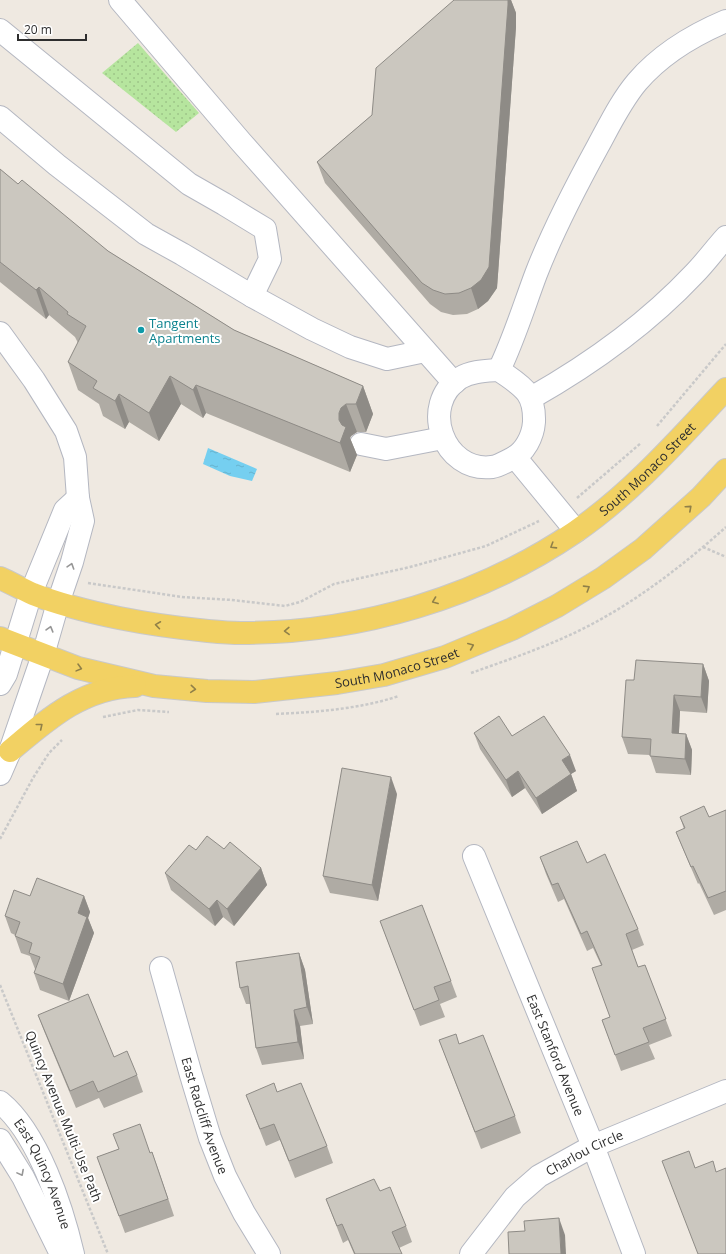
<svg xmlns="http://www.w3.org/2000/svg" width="726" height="1254" viewBox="0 0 726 1254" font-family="'Open Sans',sans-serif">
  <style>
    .park { fill: url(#park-dots) }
    .water { fill: url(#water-ripples) }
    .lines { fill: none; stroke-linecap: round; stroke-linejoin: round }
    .minor-casing { stroke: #b4b7c1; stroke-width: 24 }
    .major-casing { stroke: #c9c9c9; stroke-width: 24 }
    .path { stroke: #c9c9c9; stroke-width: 2.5; stroke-dasharray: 3 2; stroke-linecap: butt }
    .minor { stroke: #fff; stroke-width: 22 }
    .major { stroke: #f2d163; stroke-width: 22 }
    .wall { fill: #afaba4 }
    .shaded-wall { fill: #8e8b86 }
    .building { fill: #cbc7bf; stroke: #8e8b86 }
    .oneway { stroke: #908048 }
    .oneway2 { stroke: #969696 }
    .culture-dot { fill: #0f9aa8; stroke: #fff; stroke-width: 1.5 }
    .labels { text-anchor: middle; stroke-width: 4; stroke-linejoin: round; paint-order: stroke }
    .culture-label { font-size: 13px; fill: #0d838f; stroke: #fff; text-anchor: start }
    .street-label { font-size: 13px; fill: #2e2e2e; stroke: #fff }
  </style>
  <defs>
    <pattern id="park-dots" width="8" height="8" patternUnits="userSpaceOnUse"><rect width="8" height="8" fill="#b6e59e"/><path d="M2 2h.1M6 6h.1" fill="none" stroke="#9dc588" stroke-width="1.8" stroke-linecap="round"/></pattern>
    <pattern id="water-ripples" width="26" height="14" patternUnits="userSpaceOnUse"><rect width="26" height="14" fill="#75cff0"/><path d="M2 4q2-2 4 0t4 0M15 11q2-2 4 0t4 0" fill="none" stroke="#66b2ce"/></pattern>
  </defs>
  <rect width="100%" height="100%" fill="#efe9e1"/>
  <path class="park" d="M138,43L199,113L176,132L102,73Z"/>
  <path class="water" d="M208,448L257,469L252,481L230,476L203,464Z"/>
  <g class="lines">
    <g class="minor-casing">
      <g id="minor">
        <path d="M120,0L241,142L454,383"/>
        <path d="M0,30L189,184L224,204L265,229L270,259L252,296L182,254L146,234L57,165L0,117"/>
        <path d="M252,296L312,329L350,347L387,359L425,351"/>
        <path d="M0,333L34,380L66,431L75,457L78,498L83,521L72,562L58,603L43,655L10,751L0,774"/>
        <path d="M499,370C514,339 524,306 536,274C553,230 575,188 598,146C610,124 621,101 637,82C661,54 693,35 726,21"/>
        <path d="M499,370C521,386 535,391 534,422C533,436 525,453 511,459C505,462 499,466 492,467C443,473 419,404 460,378C472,371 485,371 499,370Z"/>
        <path d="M531,398C591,364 647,324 694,274C705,263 715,249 726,237"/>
        <path d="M361,444L386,449L443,438"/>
        <path d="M515,457L576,531"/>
        <path d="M0,684L6,674L31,593L65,510L78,498"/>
        <path id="s1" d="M474,856L593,1146L634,1254"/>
        <path id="s2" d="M161,968L191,1075L210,1138L225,1176L244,1213L269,1254"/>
        <path id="s3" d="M0,1102C38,1133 62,1207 73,1254"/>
        <path d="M0,1140L23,1177L61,1254"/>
        <path id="s4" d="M471,1254L515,1197L539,1176L593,1146L726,1091"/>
      </g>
    </g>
    <g class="major-casing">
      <g id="major">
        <path id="s5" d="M0,578C11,583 22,589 33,594C61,605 90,612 119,618C149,624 178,628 208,631C219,632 230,633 241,633C358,633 478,598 575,532C632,493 680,438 726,389"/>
        <path id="s6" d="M0,638L78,668L154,686L207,691L254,692L337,683L384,675L445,657L512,629L557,606L603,578L643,549L701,497L726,470"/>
        <path d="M10,751C48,719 82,688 135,686"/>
      </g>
    </g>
    <g class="path">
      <path d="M657,426L726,344"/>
      <path d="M577,498L641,443"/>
      <path d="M703,547L726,557"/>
      <path d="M88,583L182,597L232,600L285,606L300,602L334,584L410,567L486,546L539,521"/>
      <path d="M471,673C513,658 555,644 594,623C641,598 687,562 726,527"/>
      <path d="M276,714C318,712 359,709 399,696"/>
      <path d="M103,717L138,710L169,712"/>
      <path d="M0,839L33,778L49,753L62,740"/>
      <path d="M0,985L108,1254"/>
    </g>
    <use href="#minor" class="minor"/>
    <use href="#major" class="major"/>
  </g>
  <g class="wall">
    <path d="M454,0H511L516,13V27L497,288L488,301L478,309L467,314L453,315L441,312L430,304L325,183L317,162L372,115Z"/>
    <path d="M0,169L18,184L108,251L234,330L363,386L373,414L366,432H357L351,436L350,438L357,455L350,472L206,413L203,418L181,404L159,441L129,422L125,429L103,416L99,404L78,390L68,362L78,343L75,337L49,315L46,319L0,282Z"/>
    <path d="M703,664L709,681L707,713L680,711L679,733L686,734L692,750L691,775L656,773L650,755L628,754L622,737L634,680Z"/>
    <path d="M474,733L512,736L576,771L571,774L577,791L542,814L525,788L512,797L480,749Z"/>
    <path d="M397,794L378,901L330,893L323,876Z"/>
    <path d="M726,810V910L714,915L699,883L698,884L683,849L676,832L684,829L680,817H709Z"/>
    <path d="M224,849L261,868L267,885L234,926L223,917L215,926L171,890L165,873L196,850Z"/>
    <path d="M540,857L587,863L638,929L644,945L632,950L638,967L645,965L672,1036L649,1045L655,1059L621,1071L602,1020L610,1017L601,965L593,948L587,951L564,899L558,902L546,874Z"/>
    <path d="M30,896H84L90,912L88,918L94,933L69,1001L40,990L34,973L36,970L35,969L30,956L21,953L15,936V935L11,933L5,916Z"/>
    <path d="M380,921L451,981L457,997L440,1004L445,1017L420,1026Z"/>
    <path d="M299,953L305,970L313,1024L300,1026L304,1059L262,1065L256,1048L250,1004H246L240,988Z"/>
    <path d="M38,1015L114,1057L137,1075L143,1092L104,1108L99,1098L76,1108L44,1031Z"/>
    <path d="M439,1040L459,1044L515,1116L521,1133L481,1149Z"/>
    <path d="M277,1092L327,1146L333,1163L295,1178L280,1140L266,1146L246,1095Z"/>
    <path d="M119,1149L150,1153L152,1152L174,1216L125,1233L97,1157Z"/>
    <path d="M380,1191L406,1226L412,1242L399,1248L402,1254H354L348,1240L343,1243L326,1199Z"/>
  </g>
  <g class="shaded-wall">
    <path d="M508,0H511L516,13V27L497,288L488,301L478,309L471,288Z"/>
    <path d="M39,287L49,315L46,319L36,290Z"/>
    <path d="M170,376L181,404L159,441L149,413Z"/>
    <path d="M196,385L206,413L203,418L193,390Z"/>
    <path d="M363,386L373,414L366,432L356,404Z"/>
    <path d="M119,394L129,422L125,429L115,401Z"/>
    <path d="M346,404L357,432L351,436L350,438L357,455L350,472L340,443L339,413L341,408Z"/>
    <path d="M703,664L709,681L707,713L701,697Z"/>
    <path d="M674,695L680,711L678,750L672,733Z"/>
    <path d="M686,734L692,750L691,775L685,759Z"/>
    <path d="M570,755L576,771L571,774L577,791L542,814L536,798L562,760Z"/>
    <path d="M518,771L525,788L512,797L506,780Z"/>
    <path d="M391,777L397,794L378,901L372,885Z"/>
    <path d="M261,868L267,885L234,926L227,909Z"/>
    <path d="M84,896L90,912L88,918L94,933L69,1001L63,984L78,913Z"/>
    <path d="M217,900L223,917L215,926L209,909Z"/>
    <path d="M299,953L305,970L313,1024L307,1007Z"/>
    <path d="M294,1010L300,1026L304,1059L298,1042Z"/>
    <path d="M152,1152L158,1169L174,1216L168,1199Z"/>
    <path d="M559,1218L565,1235L566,1254H561Z"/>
  </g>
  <g class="building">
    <path d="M454,0H508V5L489,267L481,280L471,288L459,293L445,294L433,290L422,283L317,162L372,115L376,68Z"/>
    <path d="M0,169L18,184L22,180L108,251L234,330L363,386L356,404H346L341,408L339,413V420L342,425L346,427L340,443L196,385L193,390L170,376L149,413L119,394L115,401L93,388L97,381L68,362L86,326L67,314L68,312L39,287L36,290L0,262Z"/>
    <path d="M636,660L703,664L701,697L674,695L672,733L686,734L685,759L650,756L651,739L622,737L626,680H634Z"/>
    <path d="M499,716L512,736L544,716L570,755L562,760L571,774L536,798L518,771L506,780L474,733Z"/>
    <path d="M342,768L391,777L372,885L323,876Z"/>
    <path d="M704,806L709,817L726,810V891L708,898L693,866L691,867L676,832L685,828L680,817Z"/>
    <path d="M207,836L224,849L230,842L261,868L227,909L217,900L209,909L165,873L189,845L196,850Z"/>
    <path d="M577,841L587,863L605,854L638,929L626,934L638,967L645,965L666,1019L643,1028L649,1042L615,1055L602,1020L610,1017L592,968L602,965L587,931L581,934L558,883L552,885L540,857Z"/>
    <path d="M37,878L84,896L78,913L87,917L63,984L34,973L40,957L29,953L32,943L15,936L20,922L5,916L14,890L30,896Z"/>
    <path d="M422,905L451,981L434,987L439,1000L414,1010L380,921Z"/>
    <path d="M299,953L307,1007L294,1010L298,1042L256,1048L248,986L240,988L236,962Z"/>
    <path d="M88,994L114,1057L127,1051L137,1075L98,1092L93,1081L70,1091L38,1015Z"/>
    <path d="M456,1034L459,1044L483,1035L515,1116L475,1132L439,1040Z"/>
    <path d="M274,1083L277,1092L301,1083L327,1146L289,1161L274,1124L260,1129L246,1095Z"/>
    <path d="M140,1124L150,1153L152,1152L168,1199L119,1216L97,1157L119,1149L113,1134Z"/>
    <path d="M689,1151L695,1168L713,1161L716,1172L726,1168V1254H698L662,1161Z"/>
    <path d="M374,1179L380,1191L390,1187L406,1226L392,1232L402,1254H355L342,1224L337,1226L326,1199Z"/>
    <path d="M559,1218L561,1254H509L508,1232L525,1231L524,1221Z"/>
  </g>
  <defs><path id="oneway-chevron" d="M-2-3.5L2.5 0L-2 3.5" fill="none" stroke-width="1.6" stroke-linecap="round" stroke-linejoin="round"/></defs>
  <g class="oneway">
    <use href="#oneway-chevron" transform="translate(689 508) rotate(-42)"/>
    <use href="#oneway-chevron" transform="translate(553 546) rotate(148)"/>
    <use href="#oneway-chevron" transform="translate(587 588) rotate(-32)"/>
    <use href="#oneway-chevron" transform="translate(435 601) rotate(159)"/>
    <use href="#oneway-chevron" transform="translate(158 625) rotate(-172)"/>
    <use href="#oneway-chevron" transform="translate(287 631) rotate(178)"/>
    <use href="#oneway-chevron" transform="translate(471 646) rotate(-23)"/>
    <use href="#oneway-chevron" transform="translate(79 668) rotate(15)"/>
    <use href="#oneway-chevron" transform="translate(193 689) rotate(5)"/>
    <use href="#oneway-chevron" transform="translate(40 726) rotate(-39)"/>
  </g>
  <g class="oneway2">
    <use href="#oneway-chevron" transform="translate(71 566) rotate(-72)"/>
    <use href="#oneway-chevron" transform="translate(50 629) rotate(-74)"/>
    <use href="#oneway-chevron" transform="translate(21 1173) rotate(62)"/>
  </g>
  <circle class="culture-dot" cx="141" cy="330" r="4"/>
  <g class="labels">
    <g class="culture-label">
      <text x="149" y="328">Tangent<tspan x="149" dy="15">Apartments</tspan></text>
    </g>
    <g class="street-label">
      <text dy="5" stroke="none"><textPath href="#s5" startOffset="699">South Monaco Street</textPath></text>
      <text dy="5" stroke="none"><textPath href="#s6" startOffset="407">South Monaco Street</textPath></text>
      <text dy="5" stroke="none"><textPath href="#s1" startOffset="215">East Stanford Avenue</textPath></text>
      <text dy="5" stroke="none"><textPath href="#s2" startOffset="154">East Radcliff Avenue</textPath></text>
      <text transform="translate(64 1116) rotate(68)" y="5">Quincy Avenue Multi-Use Path</text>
      <text dy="5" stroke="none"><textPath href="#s4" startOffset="155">Charlou Circle</textPath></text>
      <text dy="5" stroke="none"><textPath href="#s3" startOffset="85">East Quincy Avenue</textPath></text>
    </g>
  </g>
  <path d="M18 34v6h68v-6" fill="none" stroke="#2e2e2e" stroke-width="2"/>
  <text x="24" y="34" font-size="12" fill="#2e2e2e" stroke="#ffffff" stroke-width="3" paint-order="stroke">20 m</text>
</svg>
